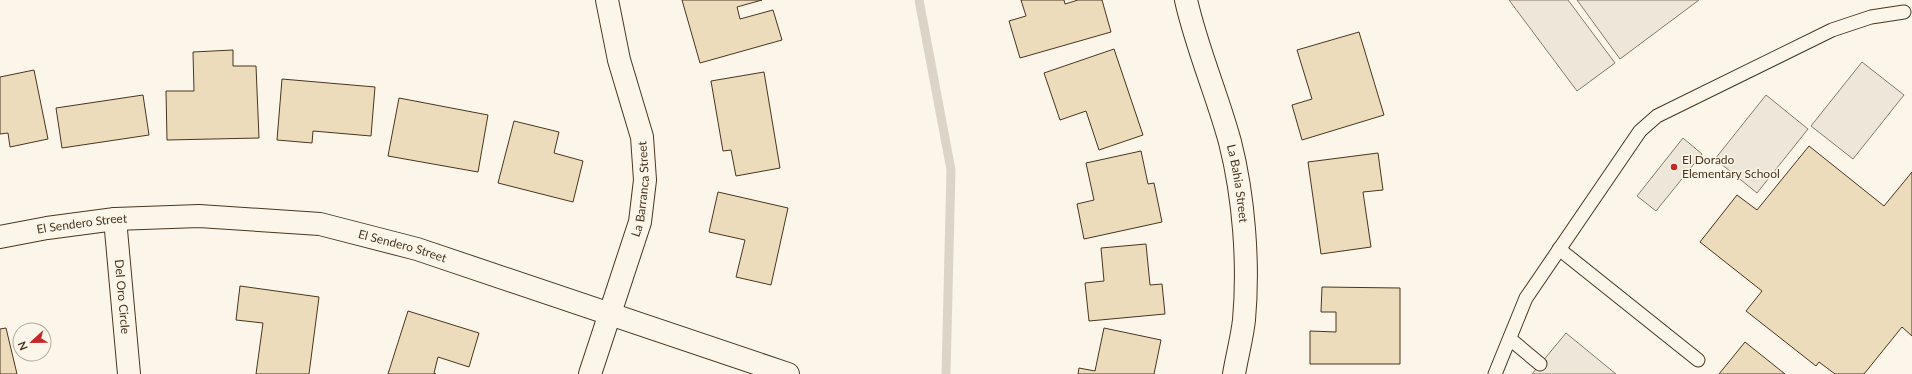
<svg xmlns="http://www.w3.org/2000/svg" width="1912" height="374" viewBox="0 0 1912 374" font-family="Lato,sans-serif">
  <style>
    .green { fill: #ede6d9; stroke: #887966 }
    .parking { fill: #ede7d9; stroke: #887966 }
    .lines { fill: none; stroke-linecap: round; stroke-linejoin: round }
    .stream { stroke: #dcd4c6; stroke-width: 9 }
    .building { fill: #ecdcbc; stroke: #4a3520 }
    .lane-casing { stroke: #4a3520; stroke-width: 15 }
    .street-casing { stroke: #4a3520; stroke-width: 24 }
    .secondary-casing { stroke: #4a3520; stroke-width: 24 }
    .lane { stroke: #fbf6e9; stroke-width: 13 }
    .street { stroke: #fbf6e9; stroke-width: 22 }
    .secondary { stroke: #fbf6e9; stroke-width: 22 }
    .poi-dot { fill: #c62828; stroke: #fbf6e9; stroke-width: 1.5 }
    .labels { text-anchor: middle; stroke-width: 3; stroke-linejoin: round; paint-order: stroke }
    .poi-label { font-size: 12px; fill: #4a3520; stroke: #fbf6e9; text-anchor: start }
    .street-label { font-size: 12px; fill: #4a3520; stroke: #fbf6e9 }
  </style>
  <rect width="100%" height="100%" fill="#fbf6e9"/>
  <g class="green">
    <path d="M1509,0H1568L1615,63L1577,91Z"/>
    <path d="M1577,0H1699L1620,59Z"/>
    <path d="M1862,62L1904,95L1853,159L1811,126Z"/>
    <path d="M1766,95L1808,129L1757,193L1715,159Z"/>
  </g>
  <g class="parking">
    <path d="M1683,138L1702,154L1656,211L1637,196Z"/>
    <path d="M1566,333L1616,374H1532Z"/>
  </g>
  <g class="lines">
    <path class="stream" d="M919,0L951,170L946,374"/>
  </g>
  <g class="building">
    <path d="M682,0H762L737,7L740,19L773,10L782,40L700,63Z"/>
    <path d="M1021,0H1064L1065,4L1078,0H1102L1111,32L1020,58L1009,21L1026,16Z"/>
    <path d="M1359,32L1384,115L1302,140L1292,105L1312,99L1297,50Z"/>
    <path d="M1114,49L1143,135L1099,150L1086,111L1060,120L1044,73Z"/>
    <path d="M233,50V66H256L259,138L167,140L166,91H194L193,52Z"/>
    <path d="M34,70L48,139L10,147L8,133L0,134V77Z"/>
    <path d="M764,72L780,168L736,176L731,150L723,151L711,81Z"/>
    <path d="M282,79L375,87L371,136L313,131L312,143L277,140Z"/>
    <path d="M143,95L149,135L62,148L56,108Z"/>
    <path d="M399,98L488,115L478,172L388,156Z"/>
    <path d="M514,121L559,132L554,153L583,161L573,202L498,183Z"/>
    <path d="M1809,146L1884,206L1912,172V336L1902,327L1864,374H1835L1819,362L1816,366L1746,311L1762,291L1700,242L1737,195L1757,210Z"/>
    <path d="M1141,151L1148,184L1154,183L1162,222L1084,239L1077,204L1094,200L1086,163Z"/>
    <path d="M1378,153L1383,190L1363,192L1371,247L1321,254L1308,162Z"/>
    <path d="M718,192L788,208L771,285L736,277L745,240L709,232Z"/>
    <path d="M1146,244L1150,285L1162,284L1165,314L1089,321L1085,283L1104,281L1101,248Z"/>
    <path d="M240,286L319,297L309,374H256L263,323L236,320Z"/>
    <path d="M1322,287L1400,288V364H1310V331L1336,332V312H1321Z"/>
    <path d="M408,311L479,333L469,367L438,357L434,373L436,374H388Z"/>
    <path d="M6,328L17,374H0V329Z"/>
    <path d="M1104,328L1161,340L1154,374H1078L1079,368L1095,371Z"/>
    <path d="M1745,342L1785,374H1719Z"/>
  </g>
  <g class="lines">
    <g class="lane-casing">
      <g id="lane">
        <path d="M1559,249L1698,360"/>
        <path d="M1510,339L1540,364"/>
        <path d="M1495,374L1526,298L1640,131L1657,116L1832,30L1871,17L1904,12"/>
      </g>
    </g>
    <g class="street-casing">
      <g id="street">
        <path id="s1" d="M1186,0C1197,49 1217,94 1230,142C1244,197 1249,264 1244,320C1242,338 1237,356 1234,374"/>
        <path id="s2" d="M115,219L129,374"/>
        <path id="s3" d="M590,374L640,222L645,180L642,137L619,60L607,0"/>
      </g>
    </g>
    <g class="secondary-casing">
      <g id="secondary">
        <path id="s4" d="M0,237L47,228L115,219L199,216L320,224L417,249L788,374"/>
      </g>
    </g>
    <use href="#lane" class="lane"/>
    <use href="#street" class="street"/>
    <use href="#secondary" class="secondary"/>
  </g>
  <circle class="poi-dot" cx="1674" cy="167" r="4"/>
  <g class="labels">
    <g class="poi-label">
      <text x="1682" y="164">El Dorado<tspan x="1682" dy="14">Elementary School</tspan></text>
    </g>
    <g class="street-label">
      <text dy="4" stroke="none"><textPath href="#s1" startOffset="191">La Bahia Street</textPath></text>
      <text dy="4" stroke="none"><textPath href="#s3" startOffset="193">La Barranca Street</textPath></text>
      <text dy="4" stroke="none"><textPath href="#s4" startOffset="83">El Sendero Street</textPath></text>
      <text dy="4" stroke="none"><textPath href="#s4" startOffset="407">El Sendero Street</textPath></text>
      <text dy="4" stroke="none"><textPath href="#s2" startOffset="78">Del Oro Circle</textPath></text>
    </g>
  </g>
  <g transform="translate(32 342) rotate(248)"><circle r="19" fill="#fbf6e9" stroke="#b4a999"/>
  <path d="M0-3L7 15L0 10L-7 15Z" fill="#c62828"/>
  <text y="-6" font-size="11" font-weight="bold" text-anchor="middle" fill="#4a3520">N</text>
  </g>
</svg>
